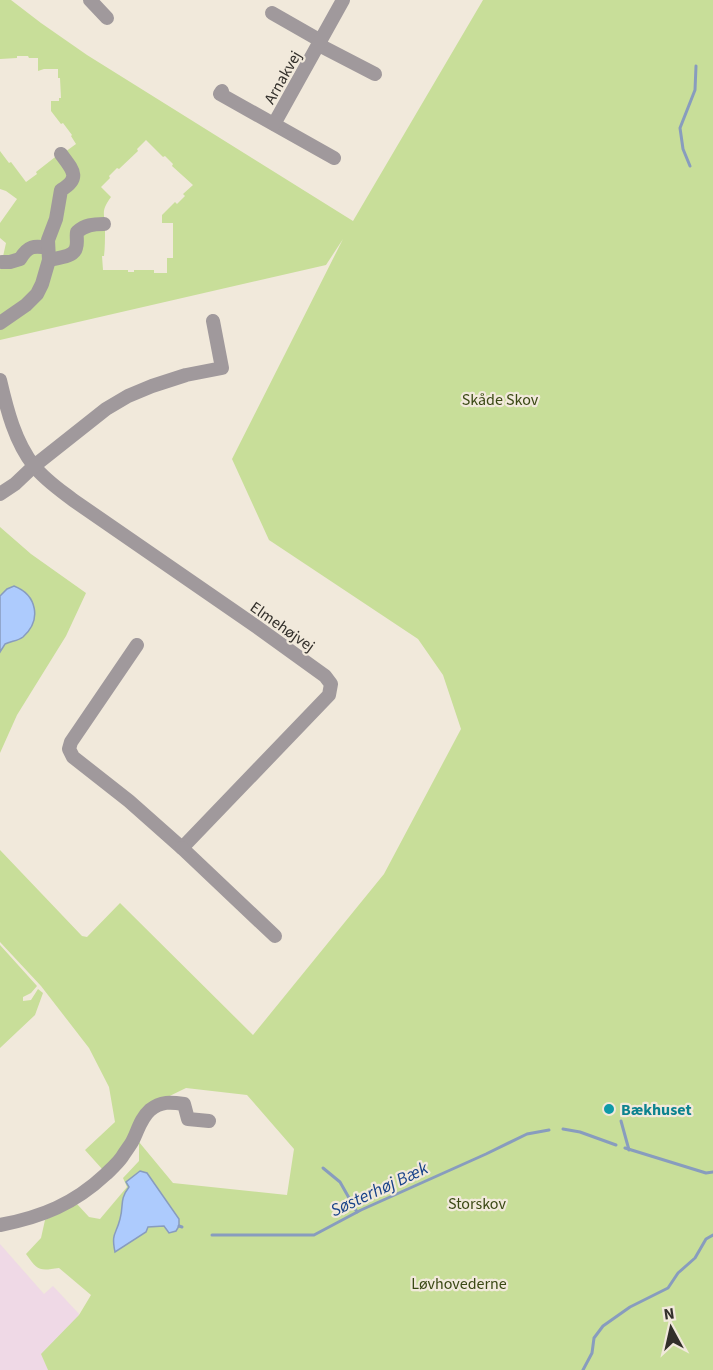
<svg xmlns="http://www.w3.org/2000/svg" width="713" height="1370" viewBox="0 0 713 1370" font-family="'Source Sans 3',sans-serif">
  <style>
    .education { fill: #efd9e6 }
    .green { fill: #c8de99; fill-rule: evenodd }
    .water { fill: #adcbfd; stroke: #889cbe; stroke-width: 1.5 }
    .lines { fill: none; stroke-linecap: round; stroke-linejoin: round }
    .stream { stroke: #889cbe; stroke-width: 3 }
    .minor { stroke: #a0999c; stroke-width: 14 }
    .culture-dot { fill: #0f9aa8; stroke: #f1e9db; stroke-width: 2 }
    .labels { text-anchor: middle; stroke-width: 4.5; stroke-linejoin: round; paint-order: stroke }
    .street-label { font-size: 16px; fill: #322f2a; stroke: #f1e9db }
    .park-label { font-size: 16px; fill: #3a4814; stroke: #f1e9db }
    .culture-label { font-size: 16px; font-weight: bold; fill: #0d838f; stroke: #f1e9db; text-anchor: start }
    .water-label { font-size: 18px; font-style: italic; fill: #174289; stroke: #f1e9db }
  </style>
  <rect width="100%" height="100%" fill="#f1e9db"/>
  <path class="education" d="M0,1244L44,1294L53,1286L80,1315L42,1354L48,1370H0Z"/>
  <g class="green">
    <path d="M0,0H11L41,23L87,55L353,221L483,0H713V1370H48L41,1354L79,1315L91,1295L59,1268C39,1271 38,1271 26,1254L41,1238L45,1220L77,1204L89,1217L100,1219L127,1187L123,1178L139,1161V1142L173,1183L287,1195L294,1149L247,1095L186,1088L145,1108L120,1152L103,1170L85,1150L115,1122L109,1087L89,1048L41,986L0,942V850L82,936L87,937L120,903L253,1035L384,874L461,729L443,675L418,639L269,540L232,459L343,239L326,265L0,340V270L6,243L0,238V223L17,199L6,191L0,189V151L9,163L11,162L26,182L37,174L36,172L59,154L65,152L76,144L71,136L72,135L63,123L61,124L51,111V101H59V98H61L60,78H58V69H44L38,71V58H29L28,56H17V58L0,59ZM146,140L163,157L165,156L173,164L172,166L193,185L183,194L185,196L177,204L175,202L162,215V223H173V258H167V273H154V270H134V272H128V270H103L102,256H104C105,247 105,239 105,230C105,213 100,212 111,197L101,187L110,178L109,176L117,168L119,169L138,151L137,149Z"/>
    <path d="M0,527L31,554L86,593L66,636L17,715L0,753Z"/>
    <path d="M0,945L37,986L31,993L23,997V1001L31,1000L38,989L43,993L35,1015L0,1048Z"/>
  </g>
  <g class="water">
    <path d="M14,586C37,595 42,620 23,637C18,641 11,641 5,644L0,652V596L7,589Z"/>
    <path d="M140,1171L147,1173L179,1219V1226L176,1231L169,1233L164,1226L148,1227L146,1232L115,1252C111,1233 116,1235 120,1219C124,1205 119,1200 129,1187L126,1182Z"/>
  </g>
  <g class="lines">
    <g class="stream">
      <path d="M690,166L683,149L680,128L695,90L696,66"/>
      <path d="M621,1121L629,1150"/>
      <path d="M563,1129L580,1132L616,1145"/>
      <path d="M625,1148L706,1173L713,1172"/>
      <path d="M323,1168L340,1182L357,1212"/>
      <path d="M179,1226L182,1227"/>
      <path d="M212,1235H314L361,1210L486,1154L527,1134L549,1130"/>
      <path d="M583,1370L592,1353L594,1338L603,1326L630,1307L668,1288L678,1273L695,1258L706,1239L713,1235"/>
    </g>
    <g class="minor">
      <path d="M90,0L107,18"/>
      <path d="M272,13L321,41"/>
      <path d="M319,45L375,74"/>
      <path d="M222,91L220,94L334,158"/>
      <path d="M274,124L343,0"/>
      <path d="M49,260C57,258 74,257 76,248C78,243 76,237 77,232C85,225 93,224 104,224"/>
      <path d="M2,262H10L20,259C28,246 34,245 48,248"/>
      <path d="M0,323L26,305L37,294L42,284L49,260L48,240L56,219L61,190C82,178 72,169 61,154"/>
      <path d="M0,380C7,410 15,442 34,466C45,480 60,490 73,500L257,627L325,676L331,684L329,695L182,848L129,801L73,757L69,749L71,742L137,645"/>
      <path d="M0,494L15,484L34,466L106,409L128,396L152,386L186,375L222,368L213,321"/>
      <path d="M182,848L275,936"/>
      <path d="M0,1225C42,1217 74,1204 106,1174C111,1169 117,1164 122,1157C125,1152 129,1147 132,1142C138,1131 140,1119 150,1110C161,1101 171,1102 184,1104L188,1119L209,1121"/>
    </g>
  </g>
  <circle class="culture-dot" cx="609" cy="1109" r="6"/>
  <g class="labels">
    <g class="street-label">
      <text transform="translate(282 77) rotate(-60)" y="6">Arnakvej</text>
      <text transform="translate(283 626) rotate(35)" y="6">Elmehøjvej</text>
    </g>
    <g class="park-label">
      <text x="500" y="405">Skåde Skov</text>
      <text x="477" y="1209">Storskov</text>
      <text x="459" y="1289">Løvhovederne</text>
    </g>
    <g class="culture-label">
      <text x="621" y="1115">Bækhuset</text>
    </g>
    <g class="water-label">
      <text transform="translate(379 1189) rotate(-25)" y="6">Søsterhøj Bæk</text>
    </g>
  </g>
  <g transform="translate(671 1328) rotate(352)" stroke="#f1e9db" stroke-width="4.5" paint-order="stroke">
  <path d="M0-4.5L10 22L0 15L-10 22Z" fill="#322f2a"/>
  <text y="-9" font-size="16" font-weight="bold" text-anchor="middle" fill="#322f2a">N</text>
  </g>
</svg>
